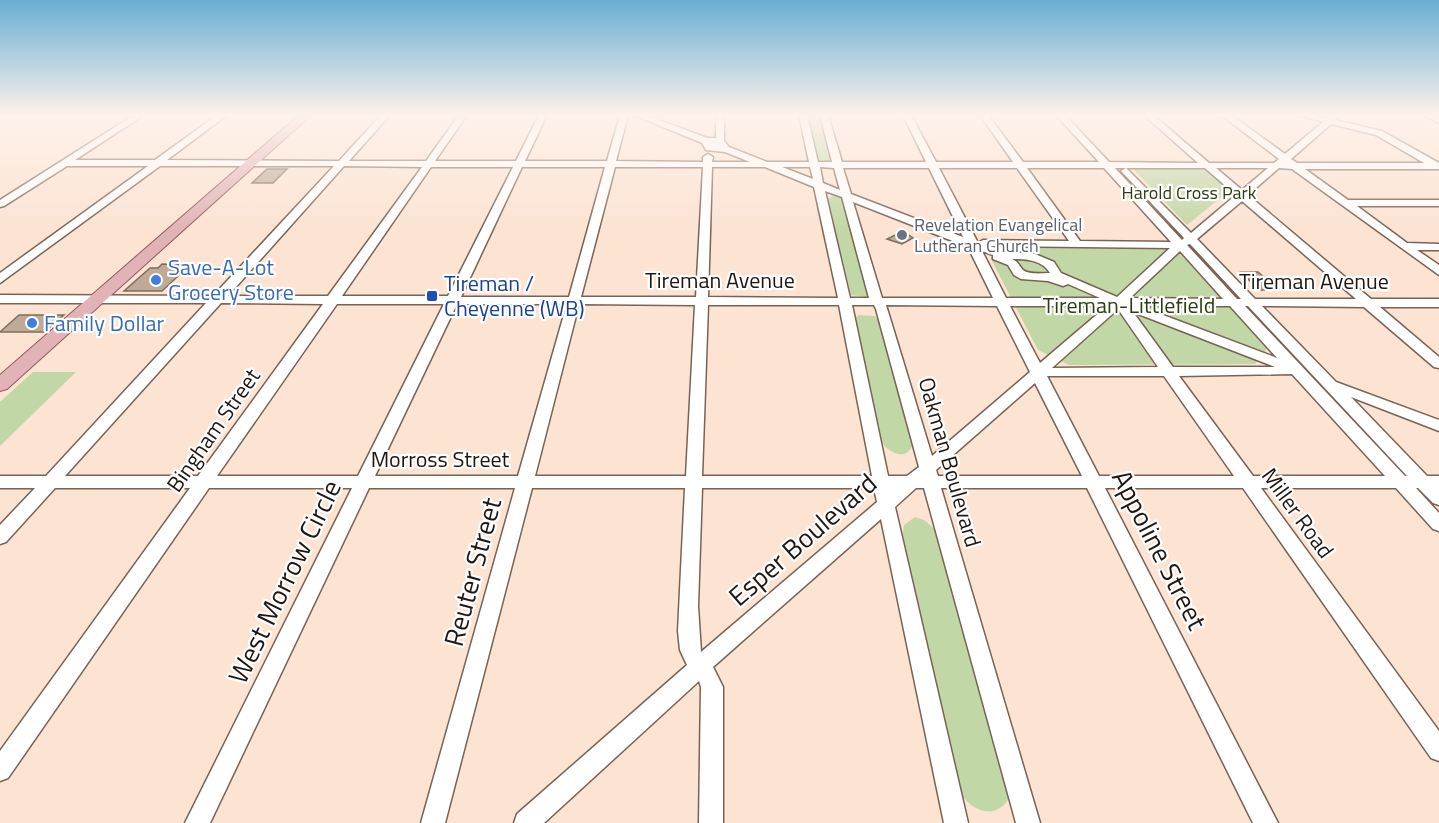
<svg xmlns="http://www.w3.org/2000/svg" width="1439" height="823" viewBox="0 0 1439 823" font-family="'Titillium Web',sans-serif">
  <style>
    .green { fill: #c1d7a6 }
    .building { fill: #beaa96; stroke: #806e5b; stroke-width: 1.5 }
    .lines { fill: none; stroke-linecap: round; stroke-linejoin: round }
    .minor-casing { stroke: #796355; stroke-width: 3 }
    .major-casing { stroke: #905b5c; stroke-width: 2 }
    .minor { fill: #fff; fill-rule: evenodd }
    .major { fill: #e1b3b6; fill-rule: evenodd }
    .worship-dot { fill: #6b7280; stroke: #fff; stroke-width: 2 }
    .shop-dot { fill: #3f7fe0; stroke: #fff; stroke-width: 2 }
    .transit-dot { fill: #1a4fb4; stroke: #fff; stroke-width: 2 }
    .labels { text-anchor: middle; stroke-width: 4.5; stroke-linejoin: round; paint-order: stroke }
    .far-park-label { font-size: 18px; fill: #2d3e12; stroke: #fff }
    .far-worship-label { font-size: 18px; fill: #5b616d; stroke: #fff; text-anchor: start }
    .shop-label { font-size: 22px; fill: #366cbe; stroke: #fff; text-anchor: start }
    .street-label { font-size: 22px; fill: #1f1610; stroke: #fff }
    .transit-label { font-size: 22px; fill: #164399; stroke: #fff; text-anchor: start }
    .park-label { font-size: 22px; fill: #2d3e12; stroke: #fff }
    .near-street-label { font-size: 27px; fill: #1f1610; stroke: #fff }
  </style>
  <rect width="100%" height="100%" fill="#fce3d2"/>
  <g class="green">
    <path d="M808,115H820L831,161L824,162L818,160Z"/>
    <path d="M1132,168H1203L1229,191L1187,225Z"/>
    <path d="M833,196L843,198L869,295L867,297L851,295L828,198Z"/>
    <path d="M991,245L1164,246L1183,256L1267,349L1255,364L1069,365L1038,350L991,259Z"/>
    <path d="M859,315L874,316L881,320L913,444C906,462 890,453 881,442L852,319Z"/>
    <path d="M33,372H76L0,446V402Z"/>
    <path d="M915,517L924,520L937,531L1011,794C998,823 970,812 957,788L901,543L904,525Z"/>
  </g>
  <g class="building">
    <path d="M267,169H287L273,183H252Z"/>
    <path d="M903,231L913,238L902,244L887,239Z"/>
    <path d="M162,264L190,265L162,291H124L150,268H158Z"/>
    <path d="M1241,272H1258L1270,282H1263L1271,290H1259Z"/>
    <path d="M19,315H64L44,332H0Z"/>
  </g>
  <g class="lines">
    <g class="minor-casing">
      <g id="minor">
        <path d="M134,115H144L75,160H155L217,115H227L167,160L339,161L381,115H390L349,161H426L459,115H467L435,161H516L539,115H547L525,161H607L620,115H628L616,161L703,162V157L708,154L713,157L712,162H750L725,152L706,150L702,143L634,115H646L707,138H716V115H724V141L729,147L767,162H809L799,115H807L818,162H832L820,115H828L842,162H926L903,115H911L936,162H1013L980,115H988L1023,162H1099L1056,115H1065L1109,162L1198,163L1144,115H1153L1209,163H1274L1279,159L1221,115H1231L1285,154L1323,122L1299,115L1327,118L1331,115H1340L1335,120L1382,131L1439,163V169H1305L1348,200H1439V206H1357L1407,243L1439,244V250H1417L1439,265V275L1292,169L1279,168L1248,195L1371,299H1439V307H1380L1439,357V368L1434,367L1364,307L1262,306L1336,382L1439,420V431L1351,397L1427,476H1439V505L1433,503L1418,488H1416L1439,513V531L1433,529L1396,488H1261L1439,731V761L1431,758L1243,488H1105L1278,823H1253L1087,488H941L1040,823H1016L924,488H916L895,507L968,823H944L881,519L713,667L723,687V823H699L701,687L699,681L544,823H514L517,814L687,665L680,650L678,631L685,488H532L445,823H421L515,488H369L210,823H185L352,488H209L8,778L0,781V751L190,488H55L6,542L0,544V525L35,488H0V476H46L206,303H0V295L213,296L334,166H160L0,283V273L148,166H67L4,206L0,207V200ZM1331,124L1376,135L1424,163H1297L1291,159ZM344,166L422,167L328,296H228ZM431,167H513L448,296H342ZM522,167H605L569,297H461ZM615,167H703L696,297H581ZM712,167H765L814,187L838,298L708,297ZM782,167H810L813,179ZM820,167L834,168L840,190L823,183ZM843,168H929L963,237L851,194ZM939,168H1017L1069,241L983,240L978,243ZM1027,168H1104L1171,242L1080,241ZM1115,168H1126L1121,171L1123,173L1184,238L1182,240ZM1126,168H1205L1236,195L1191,233ZM1216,168H1268L1242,190ZM825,191L842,197L869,298H850ZM1242,201L1356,299H1255L1197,239ZM853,202L968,247L993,298H882ZM1190,244L1241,299H1237L1187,245ZM990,246L1170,248L1117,297L1061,273L1054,262L1035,254L1008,252ZM982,251L993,255V259L1008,265L1014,275L1021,279L1048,281L1063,286L1068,284L1100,298H1006ZM1180,251L1223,299L1130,298ZM1012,259C1027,259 1042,260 1050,273C1043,273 1029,275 1023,270C1018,265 1019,262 1012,259ZM221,303L323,304L198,476H65ZM337,304H444L358,476H217ZM457,304H567L518,476H375ZM579,304L695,305L686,476H535ZM708,305H839L872,476H702ZM852,305H874L876,309L919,467L907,476H888ZM886,305L997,306L1030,372L932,456ZM1010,306H1107L1040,363ZM1139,306H1230L1277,358ZM1245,306H1248L1407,476H1405ZM1118,309L1158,367L1052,368ZM1133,312L1275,367H1173ZM1292,374L1385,476H1253L1179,376ZM1047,376H1164L1234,476H1099ZM1035,383L1082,476H938L936,470ZM702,488H874L877,502L701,652L698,606Z"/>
        <path d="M1426,115L1439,117V123L1427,117Z"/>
      </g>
    </g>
    <g class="major-casing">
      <path id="major" d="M299,115H311L7,389L0,391V375Z"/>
    </g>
    <use href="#minor" class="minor"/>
    <use href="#major" class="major"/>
  </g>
  <linearGradient id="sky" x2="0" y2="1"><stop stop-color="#68aed3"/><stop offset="0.5" stop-color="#fef2eb"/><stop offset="1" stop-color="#fef2eb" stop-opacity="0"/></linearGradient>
  <rect width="1439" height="230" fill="url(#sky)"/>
  <circle class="worship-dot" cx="902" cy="235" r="6"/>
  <g class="shop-dot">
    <circle cx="156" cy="280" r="6"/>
    <circle cx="32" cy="323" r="6"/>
  </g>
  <rect class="transit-dot" x="426" y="290" width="12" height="12" rx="3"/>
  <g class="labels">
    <g class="far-park-label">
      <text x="1189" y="199">Harold Cross Park</text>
    </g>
    <g class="far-worship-label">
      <text x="914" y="231">Revelation Evangelical<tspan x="914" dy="21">Lutheran Church</tspan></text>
    </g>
    <g class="shop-label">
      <text x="168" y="275">Save-A-Lot<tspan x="168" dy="25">Grocery Store</tspan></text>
      <text x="44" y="331">Family Dollar</text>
    </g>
    <g class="street-label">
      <text x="720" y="288">Tireman Avenue</text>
      <text x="1314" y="289">Tireman Avenue</text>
      <text transform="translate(213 430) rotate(-55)" y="8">Bingham Street</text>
      <text x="440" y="467">Morross Street</text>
      <text transform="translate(950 462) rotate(74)" y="8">Oakman Boulevard</text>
      <text transform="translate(1298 513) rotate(54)" y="8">Miller Road</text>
    </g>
    <g class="transit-label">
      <text x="444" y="291">Tireman /<tspan x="444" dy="25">Cheyenne (WB)</tspan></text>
    </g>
    <g class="park-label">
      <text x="1129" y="313">Tireman-Littlefield</text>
    </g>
    <g class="near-street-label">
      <text transform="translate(803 540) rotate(-41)" y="9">Esper Boulevard</text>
      <text transform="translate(1159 550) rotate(63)" y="9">Appoline Street</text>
      <text transform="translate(473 572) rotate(-75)" y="9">Reuter Street</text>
      <text transform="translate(285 582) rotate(-64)" y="9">West Morrow Circle</text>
    </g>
  </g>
</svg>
